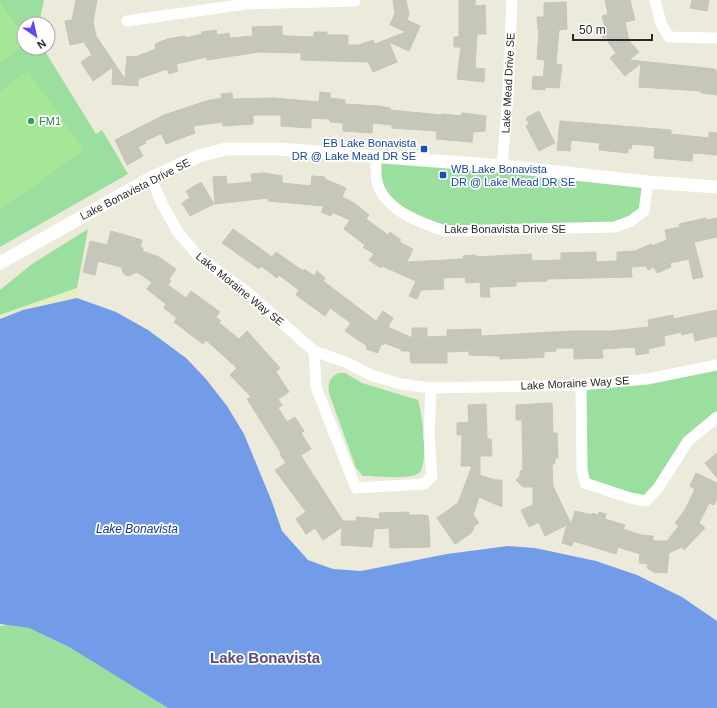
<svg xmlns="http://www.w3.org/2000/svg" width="717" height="708" viewBox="0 0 717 708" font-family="Helvetica,sans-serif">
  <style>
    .green { fill: #9adf9e }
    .sand { fill: #e4eec0 }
    .pitch { fill: #a5e697 }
    .water { fill: #739ce8 }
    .building { fill: #c6c6bb; stroke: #c5c6b5 }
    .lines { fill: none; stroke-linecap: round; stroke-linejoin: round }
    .minor { stroke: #fff; stroke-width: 11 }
    .tertiary { stroke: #fff; stroke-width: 13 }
    .leisure-dot { fill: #2e9e5b; stroke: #fff; stroke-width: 1.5 }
    .transit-dot { fill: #1a4fb4; stroke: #fff; stroke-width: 1.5 }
    .labels { text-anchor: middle; stroke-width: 3.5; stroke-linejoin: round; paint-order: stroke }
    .street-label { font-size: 11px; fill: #292929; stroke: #fff }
    .leisure-label { font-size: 11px; fill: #27864d; stroke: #fff; text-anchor: start }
    .transit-label { font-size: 11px; fill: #164399; stroke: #fff; text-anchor: end }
    .water-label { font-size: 12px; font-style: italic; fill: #143692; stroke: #fff }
    .district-label { font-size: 15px; font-weight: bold; fill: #554c77; stroke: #fff }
  </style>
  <rect width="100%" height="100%" fill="#ebeadb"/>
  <g class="green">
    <path d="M0,0H44L39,24H24V48H43L96,134L102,130L128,174L0,247Z"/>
    <path d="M376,157L648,182L644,211L631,221L445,231L387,201Z"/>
    <path d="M88,229L77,288L0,315V290L32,264Z"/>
    <path d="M717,365V417L688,441L646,501L585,483L581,385Z"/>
    <path d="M338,373H345L362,383L418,400C422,412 429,465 419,473C411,480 375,476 363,476L356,468L329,393C328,383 329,378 338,373Z"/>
    <path d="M8,625L29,628L69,647L168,708H0V626Z"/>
  </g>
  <path class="sand" d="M77,288V298L23,310L0,319V315L3,314Z"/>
  <g class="pitch">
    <path d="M0,2L24,36V46L0,63Z"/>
    <path d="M28,71L84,150L0,210V91Z"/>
  </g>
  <path class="water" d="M77,298L116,312L148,330L186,358L206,379L227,406L244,434L272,502L282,531L308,560L333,569L361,571L447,554L508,546L535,548L596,561L637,575L682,597L717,621V708H168L69,647L29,628L0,624V319L23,310Z"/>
  <g class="building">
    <path d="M76,0H97L93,22L96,36L125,79L127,56L135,57L156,49L155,44L167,39L185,36L186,38L202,34V32L216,30L217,35L229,33L230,38L253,36L252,27L282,26V35L286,36L314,37V32H327V35H348V45H359L373,40L375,44L406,32L390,25L395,13L393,0H406L409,14L407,20L420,26L409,51L389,42L397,62L373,72L368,62L301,60V53L259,52L207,60L206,57L176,64L178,71L169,74L167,69L138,79V86L112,84L113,67L93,81L81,62L92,55L84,42L70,45L65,21L72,20Z"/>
    <path d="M459,0H475V6L485,5L486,34H477L475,68L485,69L484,82L457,79L461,47H454V37H459Z"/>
    <path d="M605,0H630L635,20L625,22L629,41L639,52L629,60L715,69V71H717V95L701,93V91L639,87L641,63L625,76L610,58L616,53L608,42L607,37L603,38L600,29L605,28L602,16L608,14Z"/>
    <path d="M692,0H709L707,11L690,8Z"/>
    <path d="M566,2L567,29L559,30L556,64L562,65L559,88L545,87V90L532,89L533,76L543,77L545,60L537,59L539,30H538L537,17H544V3Z"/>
    <path d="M320,92L330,93V98L345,100V104L378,106L390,108V110L441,115L442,114L462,116V113L486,116L485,131L473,132L472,142L436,139L437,131L392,128V125L373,123L372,133L343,131V123L330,122V119L311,118V128L281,126V115H253V124L223,126V122L193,126L195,133L166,144L162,135L160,134L145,141L146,143L138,147L143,156L127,165L115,140L164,115L206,101L222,98L221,94L232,93L233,99L273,98L319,102Z"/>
    <path d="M539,111L555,143L539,151L526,126L529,124L526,118Z"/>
    <path d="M560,121L671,130V134L709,138V132L717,133V155L693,153L692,161L654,158L655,146L632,144L631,149L628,148V153L599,150L600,143L571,140L570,151L557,150Z"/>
    <path d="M264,173L282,176V183L311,186L312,176L325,177V179L346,188L342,197L354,203L369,215L366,219L388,235L390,232L401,240L399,242L413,249L407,262L464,259L463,256L476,255V257L531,254L532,261L561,260V253L596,252V262L617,261V252L635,251L651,244L652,246L667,240L665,230L680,227L679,224L706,218L707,220L717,218V237L694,242L703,277L693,279L689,259L670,263L671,267L657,273L654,267L648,270L646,266L631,267L632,277L547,279V281L516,282V286L489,287L490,297H481L480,282L466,283L465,277L443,278L444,289L421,290L417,299L409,296L416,281L382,266L381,268L369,260L374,254L363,247L365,245L344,229L350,220L332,212L331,216L321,212L324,206L268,201V198L215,204L213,177L226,176L227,184H230L252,182L251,174Z"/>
    <path d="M201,182L214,204L190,216L182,203L190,198L186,191Z"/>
    <path d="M233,229L272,257L276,252L303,271L304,269L314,276L317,271L325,278L323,281L376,321L383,311L393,318L388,327L412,338V328H427V337L447,336V330L481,329V336L572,331H611L649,327L648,320L673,315V319L717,310V336L695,341L693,332L682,335L681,332L664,336L665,345L648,349L649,353L636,355L635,347L602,349L603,358L574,359V348H556V351L544,352V357L528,358L500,359V356L469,355V351L447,352V363H411L410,351H401V349L384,343L383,345L381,344L378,353L366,349L367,346L345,331L351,323L330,308L325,316L296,295L299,290L279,275L277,278L261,266L259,269L222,243Z"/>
    <path d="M111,231L142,240L140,247L143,248L142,251L159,257L176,269L169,279L171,281L168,285L186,298L191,291L220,312L216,317L221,321L219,323L239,339L247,331L280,368L276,372L289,392L278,399L282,405L278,408L287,422L295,417L304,431L301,433L311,449L301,455L303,459L343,521H356L357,517L380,519L379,513L409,512V515H424L428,516L429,523L430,547L390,548L389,528L374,529L372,547L341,545L342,527L323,540L315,528L306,534L296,519L306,512L275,470L286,463L280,454L281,453L247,399L251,397L230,375L237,368L206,340L203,344L174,322L177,318L164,308L166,304L147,289L152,282L137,272L129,276L124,274L121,267L98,261L95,275L83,272L90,241L107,245Z"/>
    <path d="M552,403L553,433H557L558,458H555V464H552L553,486L571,524L575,511L592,515V513L598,515L599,512L606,514L605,519L625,525L623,529L641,535L653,536V541H667L679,526L675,523L685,510L695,489L690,486L696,473L717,483V499L714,505L709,503L699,523L705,528L684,550L682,547L669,553L667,573L657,572L655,573L647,568L648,564L639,563L640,554L618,547L616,554L573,541L572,546L562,543L567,525L545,536L539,522L529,527L521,510L533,505V487H523L516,480L520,476V471L523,470L522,420H516V405Z"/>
    <path d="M486,404L487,439H491L492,456H480V475L495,480H502V507L479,497L473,515L479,523L473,527L474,529L470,534L455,544L437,518L458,503L472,466H461L462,435H457V423L469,422L468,405Z"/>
    <path d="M717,453V478L705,463Z"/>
  </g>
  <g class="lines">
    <g class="minor">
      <path d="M655,0L661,23L669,37L717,38"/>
      <path d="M127,21L246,4L355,1"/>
      <path d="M376,157C376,166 375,177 378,185C387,211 421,223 445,231L615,227L631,221L644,211L648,182"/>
      <path d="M502,166L508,94L512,0"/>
      <path d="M151,178L163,206L178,232L198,256L247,292L314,351L345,362L371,375L400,384L431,388L581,385L647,379L717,365"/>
      <path d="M314,351L316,387L356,488L424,484L432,476L429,436L431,388"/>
      <path d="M581,385L582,470L585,483L630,498L646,501L658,488L688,441L717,417"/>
    </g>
    <path class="tertiary" d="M0,263L151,178L199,156L226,149H278L502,166L648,182L717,187"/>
  </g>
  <circle class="leisure-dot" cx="31" cy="121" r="4"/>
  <g class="transit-dot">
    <rect x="420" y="145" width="8" height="8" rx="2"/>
    <rect x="439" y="171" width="8" height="8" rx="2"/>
  </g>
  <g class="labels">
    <g class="street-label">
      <text transform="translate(508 83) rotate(-87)" y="4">Lake Mead Drive SE</text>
      <text transform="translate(135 189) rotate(-27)" y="4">Lake Bonavista Drive SE</text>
      <text x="505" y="233">Lake Bonavista Drive SE</text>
      <text transform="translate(240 289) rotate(39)" y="4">Lake Moraine Way SE</text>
      <text transform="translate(575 383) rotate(-3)" y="4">Lake Moraine Way SE</text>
    </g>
    <g class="leisure-label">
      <text x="39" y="125">FM1</text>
    </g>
    <g class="transit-label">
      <text x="416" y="147">EB Lake Bonavista<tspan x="416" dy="13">DR @ Lake Mead DR SE</tspan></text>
      <text x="451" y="173" text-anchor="start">WB Lake Bonavista<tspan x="451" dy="13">DR @ Lake Mead DR SE</tspan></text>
    </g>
    <g class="water-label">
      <text x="137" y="533">Lake Bonavista</text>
    </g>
    <g class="district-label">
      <text x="265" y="663">Lake Bonavista</text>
    </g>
  </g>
  <g transform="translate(36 36) rotate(146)"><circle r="19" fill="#ffffff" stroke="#a9a9a9"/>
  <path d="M0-3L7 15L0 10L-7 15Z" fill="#6643f0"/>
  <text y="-6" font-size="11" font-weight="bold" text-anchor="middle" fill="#292929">N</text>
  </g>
  <path d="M573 34v6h79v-6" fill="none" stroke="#292929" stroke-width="2"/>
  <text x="579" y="34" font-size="12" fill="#292929" stroke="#ffffff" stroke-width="3" paint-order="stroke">50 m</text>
</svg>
